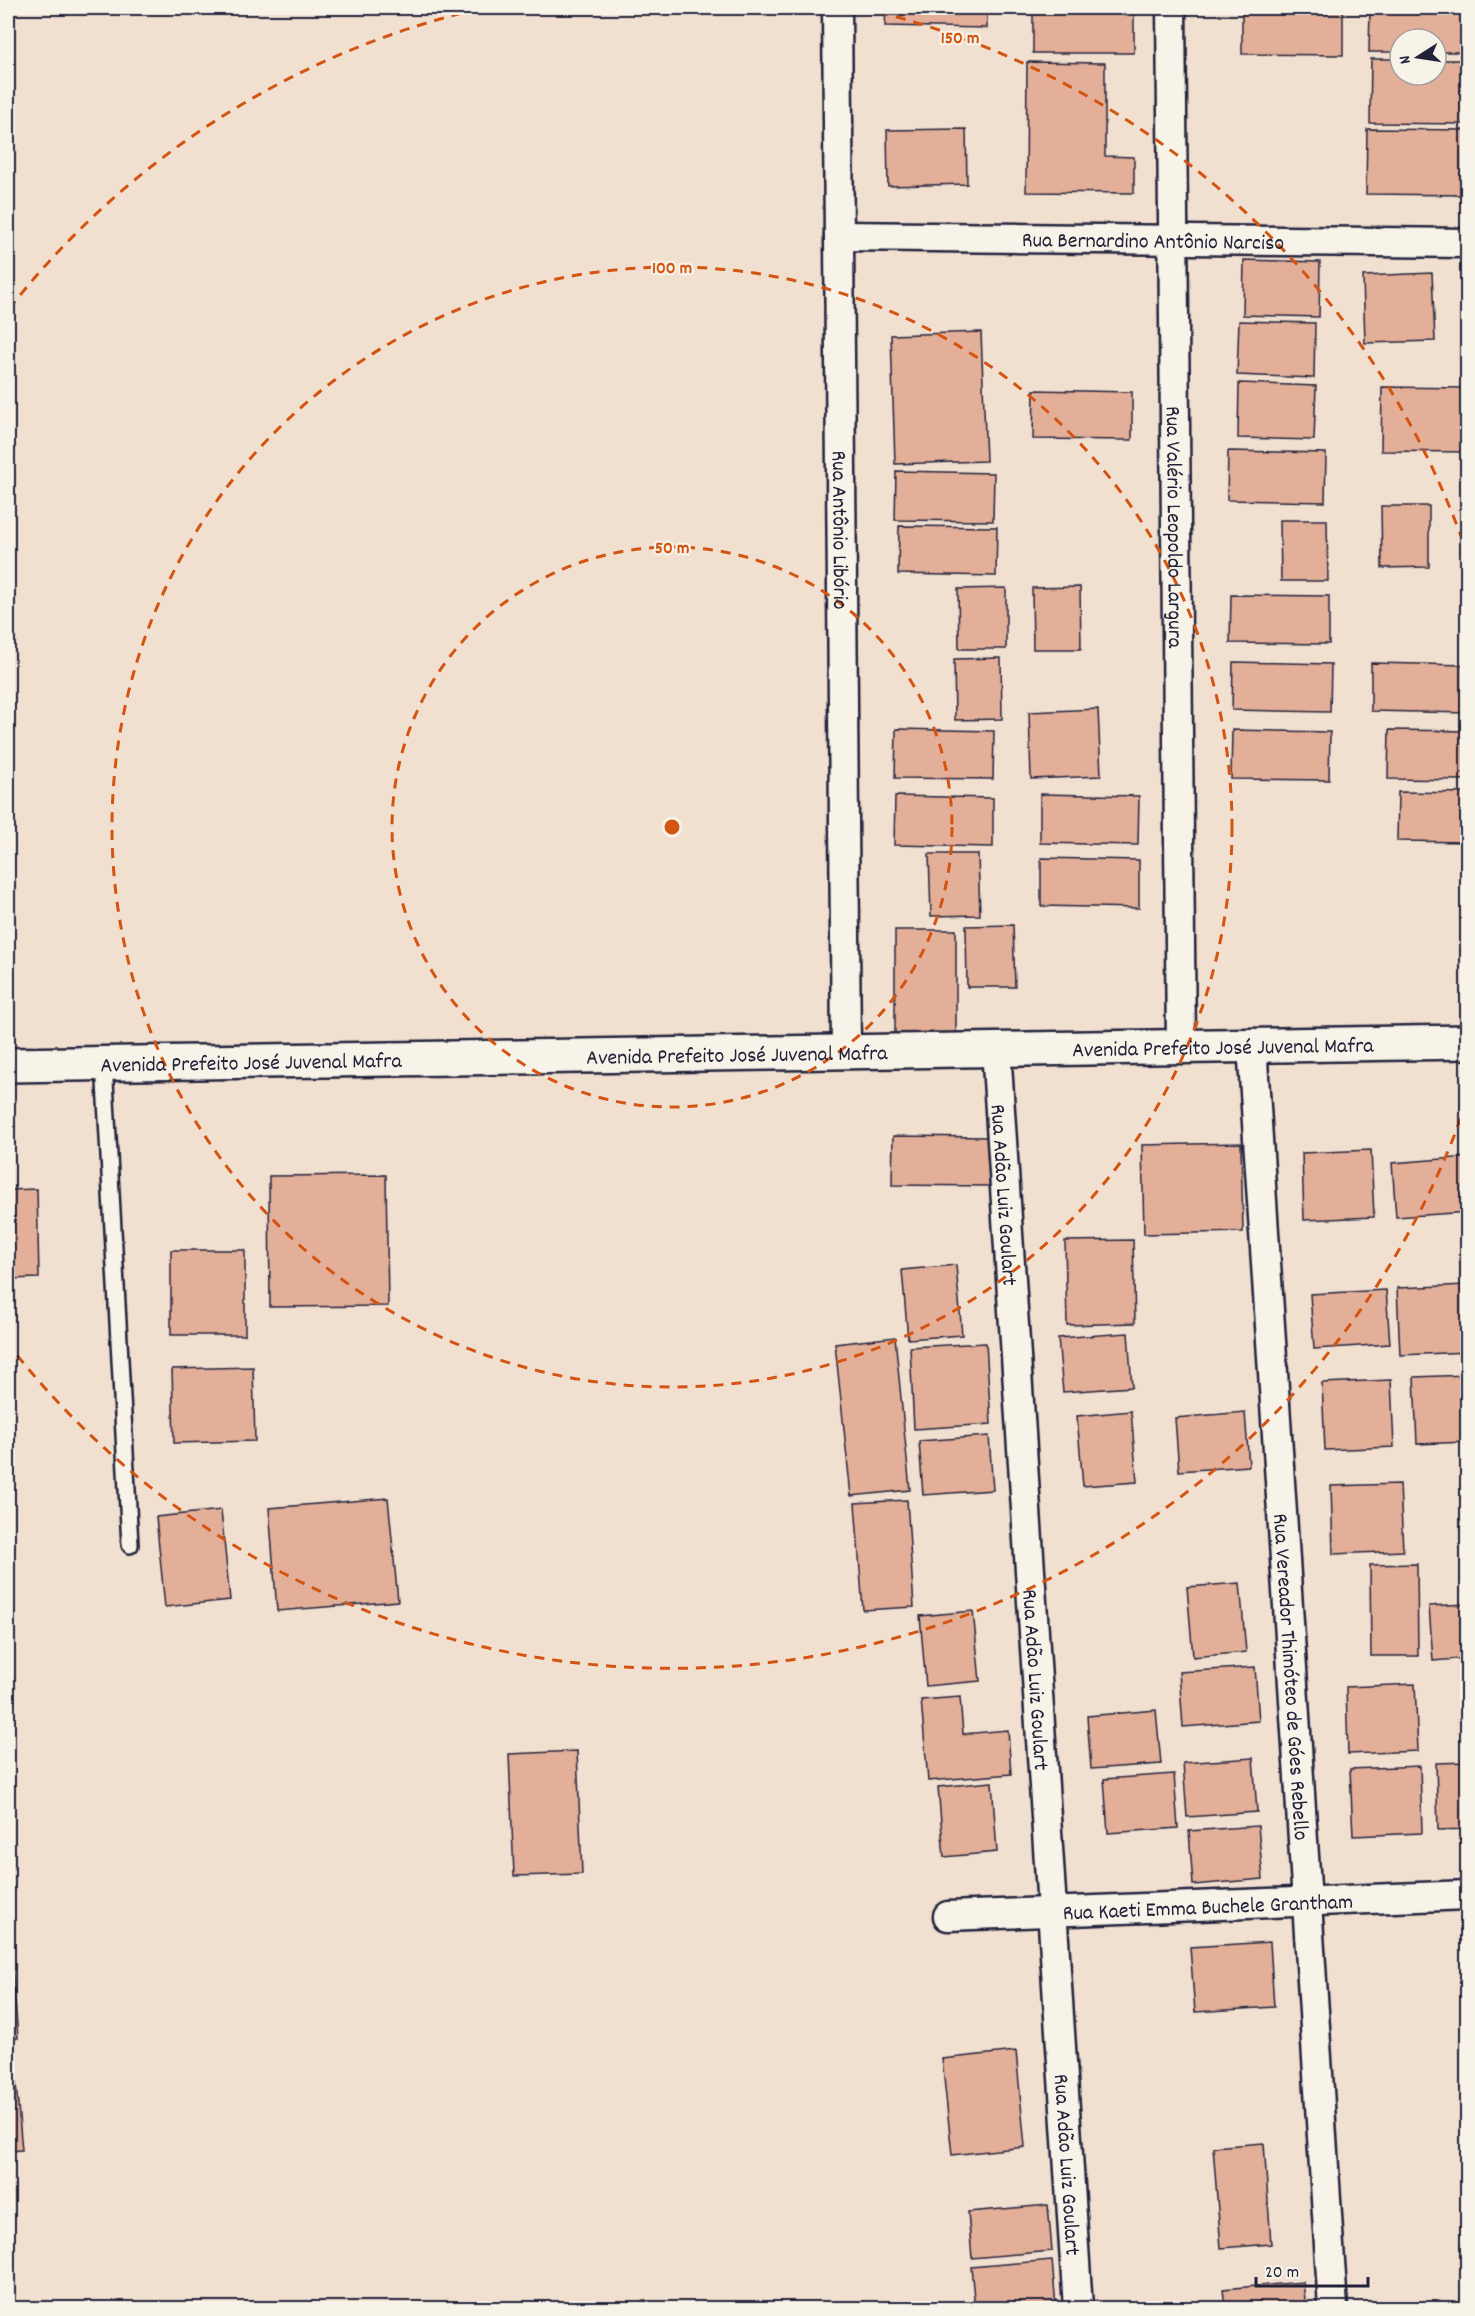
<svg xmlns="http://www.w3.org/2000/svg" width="1475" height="2316" viewBox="0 0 1475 2316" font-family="Dekko,sans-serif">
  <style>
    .building { fill: #e4af98; stroke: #22223b; stroke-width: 1.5 }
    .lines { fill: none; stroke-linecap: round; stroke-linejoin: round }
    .lane-casing { stroke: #22223b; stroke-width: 20 }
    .street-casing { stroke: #22223b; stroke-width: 33 }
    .secondary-casing { stroke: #22223b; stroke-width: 38 }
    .lane { stroke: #f7f3e8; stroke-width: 15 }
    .street { stroke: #f7f3e8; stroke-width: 28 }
    .secondary { stroke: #f7f3e8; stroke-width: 33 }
    .ring { fill: none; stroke: #d45411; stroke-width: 3; stroke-dasharray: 10 8 }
    .labels { text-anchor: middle; stroke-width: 4.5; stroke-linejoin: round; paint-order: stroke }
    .street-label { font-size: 22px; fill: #22223b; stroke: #f7f3e8 }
    .centre { fill: #d45411; stroke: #f7f3e8; stroke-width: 3 }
    .ring-label { font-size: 18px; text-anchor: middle; font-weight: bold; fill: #d45411; stroke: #f7f3e8; stroke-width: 4.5; stroke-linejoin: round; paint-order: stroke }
  </style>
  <rect width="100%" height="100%" fill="#f1dfd0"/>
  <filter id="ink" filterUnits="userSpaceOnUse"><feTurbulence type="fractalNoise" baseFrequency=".0167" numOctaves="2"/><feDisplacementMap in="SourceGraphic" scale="12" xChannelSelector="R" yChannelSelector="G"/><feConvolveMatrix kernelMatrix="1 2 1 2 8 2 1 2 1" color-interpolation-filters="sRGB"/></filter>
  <g filter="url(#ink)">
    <g class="building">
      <path d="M886,8H987V28L885,26Z"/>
      <rect x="1033" y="8" width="101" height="45"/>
      <path d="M1242,8H1343V55L1242,54Z"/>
      <path d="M1370,8H1468V52H1436V39H1400V52H1369Z"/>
      <path d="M1371,59H1400V75H1436V60H1468V124L1370,123Z"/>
      <path d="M1027,62L1105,63V156L1134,157V193L1026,192Z"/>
      <path d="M966,129L967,184L888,186L887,130Z"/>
      <path d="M1367,129L1467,130V195L1366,194Z"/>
      <path d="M1244,260L1320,262L1319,317L1243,315Z"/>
      <path d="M1432,273L1435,341L1365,343L1363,276Z"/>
      <path d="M1239,321L1315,323L1314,378L1237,375Z"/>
      <path d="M981,332L986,461L895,464L891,335Z"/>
      <path d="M1239,383L1316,386L1314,440L1238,438Z"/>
      <path d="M1382,387L1468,388V452L1381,451Z"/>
      <path d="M1034,390L1132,392V440L1033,439Z"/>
      <path d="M1228,451L1326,453L1325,502L1227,500Z"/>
      <path d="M896,471L994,473L993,521L895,520Z"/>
      <path d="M1381,506H1429V567L1382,568Z"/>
      <path d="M1280,520H1327L1328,581H1281Z"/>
      <path d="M899,526L997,527L996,576L898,574Z"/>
      <path d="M1080,587L1081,649H1033L1032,588Z"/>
      <path d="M1006,588V649H959L958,589Z"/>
      <path d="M1231,595L1329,596V644L1230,643Z"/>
      <path d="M1001,658L1002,719L955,720L954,659Z"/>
      <path d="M1233,662L1331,664L1330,712L1232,710Z"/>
      <path d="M1371,663L1468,665V713L1371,711Z"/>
      <path d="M1098,709L1101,776L1031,779L1029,712Z"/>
      <path d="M896,729L994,731L993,779L895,778Z"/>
      <path d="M1232,730L1330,732L1329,780L1231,779Z"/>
      <path d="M1389,730L1468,731V780L1388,779Z"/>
      <path d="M1398,792L1468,793V842L1397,841Z"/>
      <path d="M1040,794L1139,796L1138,845L1040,843Z"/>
      <path d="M895,796L993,798V847L894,845Z"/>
      <path d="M929,854H978L980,915L931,916Z"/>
      <path d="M1041,858L1139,860V908L1041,906Z"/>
      <path d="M1013,925L1015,987H967L966,926Z"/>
      <rect x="895" y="930" width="61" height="118"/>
      <path d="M893,1136L991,1137L990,1186L892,1185Z"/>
      <path d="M1241,1143L1243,1232L1144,1234L1142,1145Z"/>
      <path d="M1371,1150L1374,1217L1304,1220L1302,1153Z"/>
      <path d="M1468,1157V1212L1396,1217L1392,1163Z"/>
      <path d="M386,1175L388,1306L270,1307L269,1176Z"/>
      <path d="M37,1189L39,1278L8,1279V1190Z"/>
      <path d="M1133,1240L1135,1323L1067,1325L1065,1241Z"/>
      <rect x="171" y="1250" width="74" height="85"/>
      <path d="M956,1265L962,1335L908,1339L902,1270Z"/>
      <path d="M1467,1285L1468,1352L1400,1355L1397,1288Z"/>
      <path d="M1386,1290L1390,1344L1314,1349L1310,1294Z"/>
      <path d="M1128,1333L1132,1387L1063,1392L1058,1338Z"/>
      <path d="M895,1337L910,1490L851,1496L835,1344Z"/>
      <path d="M986,1343L991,1424L914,1429L910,1347Z"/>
      <path d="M253,1367L255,1441L174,1443L172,1369Z"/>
      <path d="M1468,1375V1442L1417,1444L1414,1377Z"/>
      <path d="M1391,1380L1394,1447L1325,1450L1322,1383Z"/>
      <path d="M1131,1411L1137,1482L1083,1486L1077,1416Z"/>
      <path d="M1245,1412L1249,1466L1179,1471L1175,1418Z"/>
      <path d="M989,1436L993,1490L923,1495L919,1441Z"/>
      <path d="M1400,1484L1403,1551L1333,1554L1331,1486Z"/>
      <path d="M388,1498L398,1601L277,1611L269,1508Z"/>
      <path d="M907,1500L914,1607L863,1610L855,1503Z"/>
      <path d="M221,1510L230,1600L165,1607L156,1517Z"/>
      <path d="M1417,1564L1418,1656H1371L1370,1565Z"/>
      <path d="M1240,1583L1246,1652L1193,1657L1187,1587Z"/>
      <path d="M1468,1604V1658L1433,1661L1429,1606Z"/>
      <path d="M973,1611L980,1681L926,1686L920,1616Z"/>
      <path d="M1255,1667L1259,1721L1183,1727L1179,1672Z"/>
      <path d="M1415,1684L1418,1751L1348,1754L1346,1687Z"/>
      <path d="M960,1697L963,1734L1008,1730L1011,1774L928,1781L921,1700Z"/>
      <path d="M1156,1710L1161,1764L1091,1769L1087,1716Z"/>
      <path d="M577,1751L582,1874L514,1876L509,1754Z"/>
      <path d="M1253,1758L1257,1812L1187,1817L1183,1763Z"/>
      <path d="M1468,1762V1829L1438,1830L1436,1763Z"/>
      <path d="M1420,1766L1422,1833L1353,1836L1350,1769Z"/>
      <path d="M1174,1774L1178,1828L1108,1833L1104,1779Z"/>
      <path d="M992,1782L997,1852L944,1857L938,1787Z"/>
      <path d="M1258,1826L1263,1879L1193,1885L1189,1831Z"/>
      <path d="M1270,1942L1274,2007L1195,2012L1190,1947Z"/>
      <path d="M8,1961H12L18,2038L8,2039Z"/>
      <path d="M1016,2051L1025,2147L952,2155L942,2059Z"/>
      <path d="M15,2072L22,2150L8,2151V2073Z"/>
      <path d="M1264,2143L1271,2244L1221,2248L1213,2147Z"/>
      <path d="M1048,2205L1052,2251L972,2258L968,2212Z"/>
      <path d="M1052,2260L1056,2307L975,2308L971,2267Z"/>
      <path d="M1303,2282L1306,2308H1225L1223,2289Z"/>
    </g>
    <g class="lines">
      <g class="lane-casing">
        <path id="lane" d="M104,1063L130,1545"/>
      </g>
      <g class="street-casing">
        <g id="street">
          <path id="s1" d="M837,8L846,1052"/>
          <path id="s2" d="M1171,8L1181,1046"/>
          <path id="s3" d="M839,236L1468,243"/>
          <path id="s4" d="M1252,1045L1333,2308"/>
          <path id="s5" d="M996,1049L1078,2308"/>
          <path id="s6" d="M948,1916L1468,1895"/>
        </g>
      </g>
      <g class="secondary-casing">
        <g id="secondary">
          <path id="s7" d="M8,1065L1468,1042"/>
        </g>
      </g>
      <use href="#lane" class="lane"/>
      <use href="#street" class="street"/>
      <use href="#secondary" class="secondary"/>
    </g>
  </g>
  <g class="ring">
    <circle cx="672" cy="827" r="280"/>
    <circle cx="672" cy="827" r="560"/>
    <path d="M1467 1101A841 841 0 0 1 9 1345M9 309A841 841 0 0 1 483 8M861 8A841 841 0 0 1 1467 553"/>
  </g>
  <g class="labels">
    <g class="street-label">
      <text dy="8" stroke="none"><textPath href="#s3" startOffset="314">Rua Bernardino Antônio Narciso</textPath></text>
      <text dy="8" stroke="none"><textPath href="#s2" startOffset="519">Rua Valério Leopoldo Largura</textPath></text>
      <text dy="8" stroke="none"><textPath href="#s1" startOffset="522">Rua Antônio Libório</textPath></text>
      <text dy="8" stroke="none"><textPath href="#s7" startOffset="1215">Avenida Prefeito José Juvenal Mafra</textPath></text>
      <text dy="8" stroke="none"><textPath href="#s7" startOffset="729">Avenida Prefeito José Juvenal Mafra</textPath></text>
      <text dy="8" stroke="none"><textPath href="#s7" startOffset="243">Avenida Prefeito José Juvenal Mafra</textPath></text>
      <text dy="8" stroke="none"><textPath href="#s5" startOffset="146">Rua Adão Luiz Goulart</textPath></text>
      <text dy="8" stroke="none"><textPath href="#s4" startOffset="633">Rua Vereador Thimóteo de Góes Rebello</textPath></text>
      <text dy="8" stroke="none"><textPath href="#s5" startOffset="632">Rua Adão Luiz Goulart</textPath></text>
      <text dy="8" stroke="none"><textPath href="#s6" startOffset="260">Rua Kaeti Emma Buchele Grantham</textPath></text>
      <text dy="8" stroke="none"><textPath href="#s5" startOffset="1118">Rua Adão Luiz Goulart</textPath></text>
    </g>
  </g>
  <circle cx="672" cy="827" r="9" class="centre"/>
  <g class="ring-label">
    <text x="960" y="43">150 m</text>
    <text x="672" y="273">100 m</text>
    <text x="672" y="553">50 m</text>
  </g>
  <rect width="1475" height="2316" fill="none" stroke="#f7f3e8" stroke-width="30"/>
  <rect x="15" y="15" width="1445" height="2286" fill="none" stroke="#22223b" stroke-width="2" filter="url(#ink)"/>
  <g transform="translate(1418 57) rotate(258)"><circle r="28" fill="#f7f3e8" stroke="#a29fa3" stroke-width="1.5"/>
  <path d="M0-4.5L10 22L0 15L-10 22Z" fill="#22223b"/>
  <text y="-9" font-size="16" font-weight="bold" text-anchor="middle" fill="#22223b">N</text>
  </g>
  <path d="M1256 2277v9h112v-9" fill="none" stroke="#22223b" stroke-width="3"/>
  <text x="1265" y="2277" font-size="18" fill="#22223b" stroke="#f7f3e8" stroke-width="4.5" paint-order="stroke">20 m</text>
</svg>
